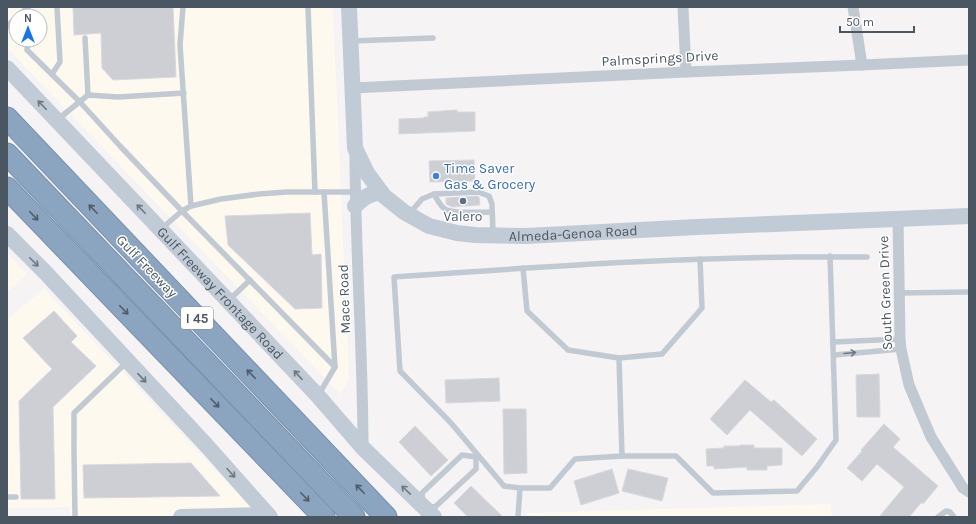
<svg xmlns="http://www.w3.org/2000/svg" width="976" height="524" viewBox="0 0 976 524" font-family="Karla,sans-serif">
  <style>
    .commercial { fill: #fdf9ef; fill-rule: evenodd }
    .building { fill: #cdcfd5; stroke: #d7d9de }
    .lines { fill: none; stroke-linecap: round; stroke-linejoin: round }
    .highway-casing { stroke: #7690ad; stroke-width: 23 }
    .lane { stroke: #c1cad2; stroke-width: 5.5 }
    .street { stroke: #c1cad2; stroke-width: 11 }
    .secondary { stroke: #c1cbd6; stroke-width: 16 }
    .highway { stroke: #8ba5c1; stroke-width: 21 }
    .oneway { stroke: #6e7984 }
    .oneway2 { stroke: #505e6b }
    .oneway3 { stroke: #6e7983 }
    .shop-dot { fill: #3f7fe0; stroke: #fff; stroke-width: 1.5 }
    .service-dot { fill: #5c6f8a; stroke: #fff; stroke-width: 1.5 }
    .labels { text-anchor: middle; stroke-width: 3; stroke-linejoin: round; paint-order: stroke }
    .shield { fill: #fff; stroke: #808990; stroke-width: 1 }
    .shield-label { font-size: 13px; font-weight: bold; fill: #4a5661 }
    .street-label { font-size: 14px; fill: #4a5661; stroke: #fff }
    .shop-label { font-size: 14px; fill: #366cbe; stroke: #fff; text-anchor: start }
    .service-label { font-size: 14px; fill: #4e5e75; stroke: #fff }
  </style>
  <rect width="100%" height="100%" fill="#f5f3f3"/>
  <g class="commercial">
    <path d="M7,7H333L349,380L340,394L7,48ZM16,16H40V40H16Z"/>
    <path d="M7,253L27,274L7,292Z"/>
    <path d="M44,289L260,517H70V507L7,508V319Z"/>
    <path d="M831,504L832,517H527V513Z"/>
  </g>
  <g class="building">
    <path d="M73,7H173L176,77L113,80L102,68L101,33L74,35Z"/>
    <path d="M457,110V112H475V131L399,134V119L424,118V117H428V112Z"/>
    <path d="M474,160L475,181L430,182L429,161Z"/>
    <path d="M477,196L479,197L480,205L452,207L446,204V198Z"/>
    <path d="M310,213L312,255L321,254L322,308L295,309L228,245L225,216Z"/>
    <path d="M54,311L77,336L71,342L96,366L53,407L55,499H21L19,401L52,369L23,338Z"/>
    <path d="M879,374L880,417H857L856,375Z"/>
    <path d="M499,378L500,401L446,403L445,380Z"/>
    <path d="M745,380L771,402L774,400L817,439L802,456L750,410L727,435L710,419Z"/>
    <path d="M503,409H526L527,473L504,474Z"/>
    <path d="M884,424L900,439L893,447L938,486L923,504L922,502L909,517H879L904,487L877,464L862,481L847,468L862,451L861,450Z"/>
    <path d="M415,426L448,460L431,476L399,442Z"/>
    <path d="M740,445H754V448H782V465L767,466V470H747V467L714,469V466H707L706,449L724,448V446H740Z"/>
    <path d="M191,463L220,496L84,498L83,465Z"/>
    <path d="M612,469L619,493L581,505L574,481Z"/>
    <path d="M628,469L668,478L662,501L622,491Z"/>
    <path d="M471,486L503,517H468L454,503Z"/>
  </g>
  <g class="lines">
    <g class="highway-casing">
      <g id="highway">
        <path d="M7,118L386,517"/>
        <path d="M7,154L354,517"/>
        <path d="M7,188L324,517"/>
      </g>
    </g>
    <g class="lane">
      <path d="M183,7L180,45L191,206L221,199L259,194L287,192H355"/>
      <path d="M308,7L315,192"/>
      <path d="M18,16L28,7"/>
      <path d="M7,26L16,18"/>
      <path d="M85,38L88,95"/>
      <path d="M28,40L27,50L80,102L120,146L182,211L335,367L319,394"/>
      <path d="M351,41L433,38"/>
      <path d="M52,74L60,62L57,7"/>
      <path d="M57,120L88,95L118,97L184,93"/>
      <path d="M324,192L335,367"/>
      <path d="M434,194C437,199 440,206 445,209C453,214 482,212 492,212"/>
      <path d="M409,214L422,199L434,194L478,192L489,196L492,204L493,234"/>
      <path d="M161,229L182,211L191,206"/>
      <path d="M830,256L836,440L817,467L797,491L713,493L676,456H622L575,459L550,488H520L504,486L451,423L400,371L394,277C552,266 709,255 867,257"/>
      <path d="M523,268L527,311L568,350L619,358L662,354L702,308L700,259"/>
      <path d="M898,293L969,292"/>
      <path d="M228,301L250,280"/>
      <path d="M833,342L900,339"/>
      <path d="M834,355L901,349"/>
      <path d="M619,358L622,456"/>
      <path d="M462,455L476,457V469L435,507L423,506L422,493Z"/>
      <path d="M7,497H16"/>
      <path d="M75,517L74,451V413L127,362"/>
      <path d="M518,517L520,488"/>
      <path d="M938,517L946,511L950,512L954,517"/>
    </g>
    <g class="street">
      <path d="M683,7L686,72"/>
      <path d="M853,7L862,65"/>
      <path d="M353,88L686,72L862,65L969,60"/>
      <path d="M355,151C355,250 363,349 363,448"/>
      <path d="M898,219L900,339L901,349L909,385L931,437L963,488L969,492"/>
    </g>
    <g class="secondary">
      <path id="s1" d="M349,7L355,148L367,173L384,196L404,212L429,226L457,233L475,235L526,236L697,227L969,216"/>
      <path id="s2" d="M7,68L160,229L318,396L363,448L434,517"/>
      <path d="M355,206C364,197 369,194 381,192"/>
      <path d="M7,234L44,271L207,446L270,517"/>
      <path d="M181,517L268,515"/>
    </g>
    <use href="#highway" class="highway"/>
  </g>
  <defs><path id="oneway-shaft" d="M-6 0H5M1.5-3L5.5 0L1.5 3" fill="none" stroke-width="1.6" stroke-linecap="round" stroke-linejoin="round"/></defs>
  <g class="oneway">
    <use href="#oneway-shaft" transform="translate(42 105) rotate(-134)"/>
    <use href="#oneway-shaft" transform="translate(141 209) rotate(-134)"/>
    <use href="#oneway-shaft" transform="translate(34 262) rotate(45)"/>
    <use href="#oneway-shaft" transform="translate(298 375) rotate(-133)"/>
    <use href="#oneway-shaft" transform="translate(142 378) rotate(47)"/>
    <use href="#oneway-shaft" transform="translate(231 473) rotate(48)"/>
    <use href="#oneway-shaft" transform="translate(406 490) rotate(-136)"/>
  </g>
  <g class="oneway2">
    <use href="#oneway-shaft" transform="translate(93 209) rotate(-134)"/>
    <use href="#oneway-shaft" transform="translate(34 216) rotate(46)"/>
    <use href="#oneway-shaft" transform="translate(124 310) rotate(46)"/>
    <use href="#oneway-shaft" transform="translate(251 374) rotate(-134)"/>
    <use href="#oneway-shaft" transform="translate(215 403) rotate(46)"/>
    <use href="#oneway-shaft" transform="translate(360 489) rotate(-134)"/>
    <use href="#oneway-shaft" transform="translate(305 497) rotate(46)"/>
  </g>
  <use class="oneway3" href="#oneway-shaft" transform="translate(850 353) rotate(-5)"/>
  <circle class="shop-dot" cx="436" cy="176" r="4"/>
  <circle class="service-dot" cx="463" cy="201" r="4"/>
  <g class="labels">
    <rect class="shield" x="181" y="307" width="32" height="22" rx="3"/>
    <g class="shield-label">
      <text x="197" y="323">I 45</text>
    </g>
    <g class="street-label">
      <text transform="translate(660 58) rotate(-3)" y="5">Palmsprings Drive</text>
      <text dy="5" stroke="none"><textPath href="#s1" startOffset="397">Almeda-Genoa Road</textPath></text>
      <text transform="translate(147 266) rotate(46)" y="5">Gulf Freeway</text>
      <text dy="5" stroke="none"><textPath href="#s2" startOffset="310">Gulf Freeway Frontage Road</textPath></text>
      <text transform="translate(885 293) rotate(-92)" y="5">South Green Drive</text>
      <text transform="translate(344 299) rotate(-92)" y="5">Mace Road</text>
    </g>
    <g class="shop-label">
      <text x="444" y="173">Time Saver<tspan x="444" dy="16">Gas &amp; Grocery</tspan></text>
    </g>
    <g class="service-label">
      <text x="463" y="221">Valero</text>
    </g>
  </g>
  <rect width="976" height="524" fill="none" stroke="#4a5661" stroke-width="16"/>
  <g transform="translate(28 28)"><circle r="19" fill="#ffffff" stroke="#b7bbc0"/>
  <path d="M0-3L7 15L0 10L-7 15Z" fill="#1a73e8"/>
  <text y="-6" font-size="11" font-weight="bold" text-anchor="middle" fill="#4a5661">N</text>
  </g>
  <path d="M840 26v6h74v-6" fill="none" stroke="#4a5661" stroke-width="2"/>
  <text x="846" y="26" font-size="12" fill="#4a5661" stroke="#ffffff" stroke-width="3" paint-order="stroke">50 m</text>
</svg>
